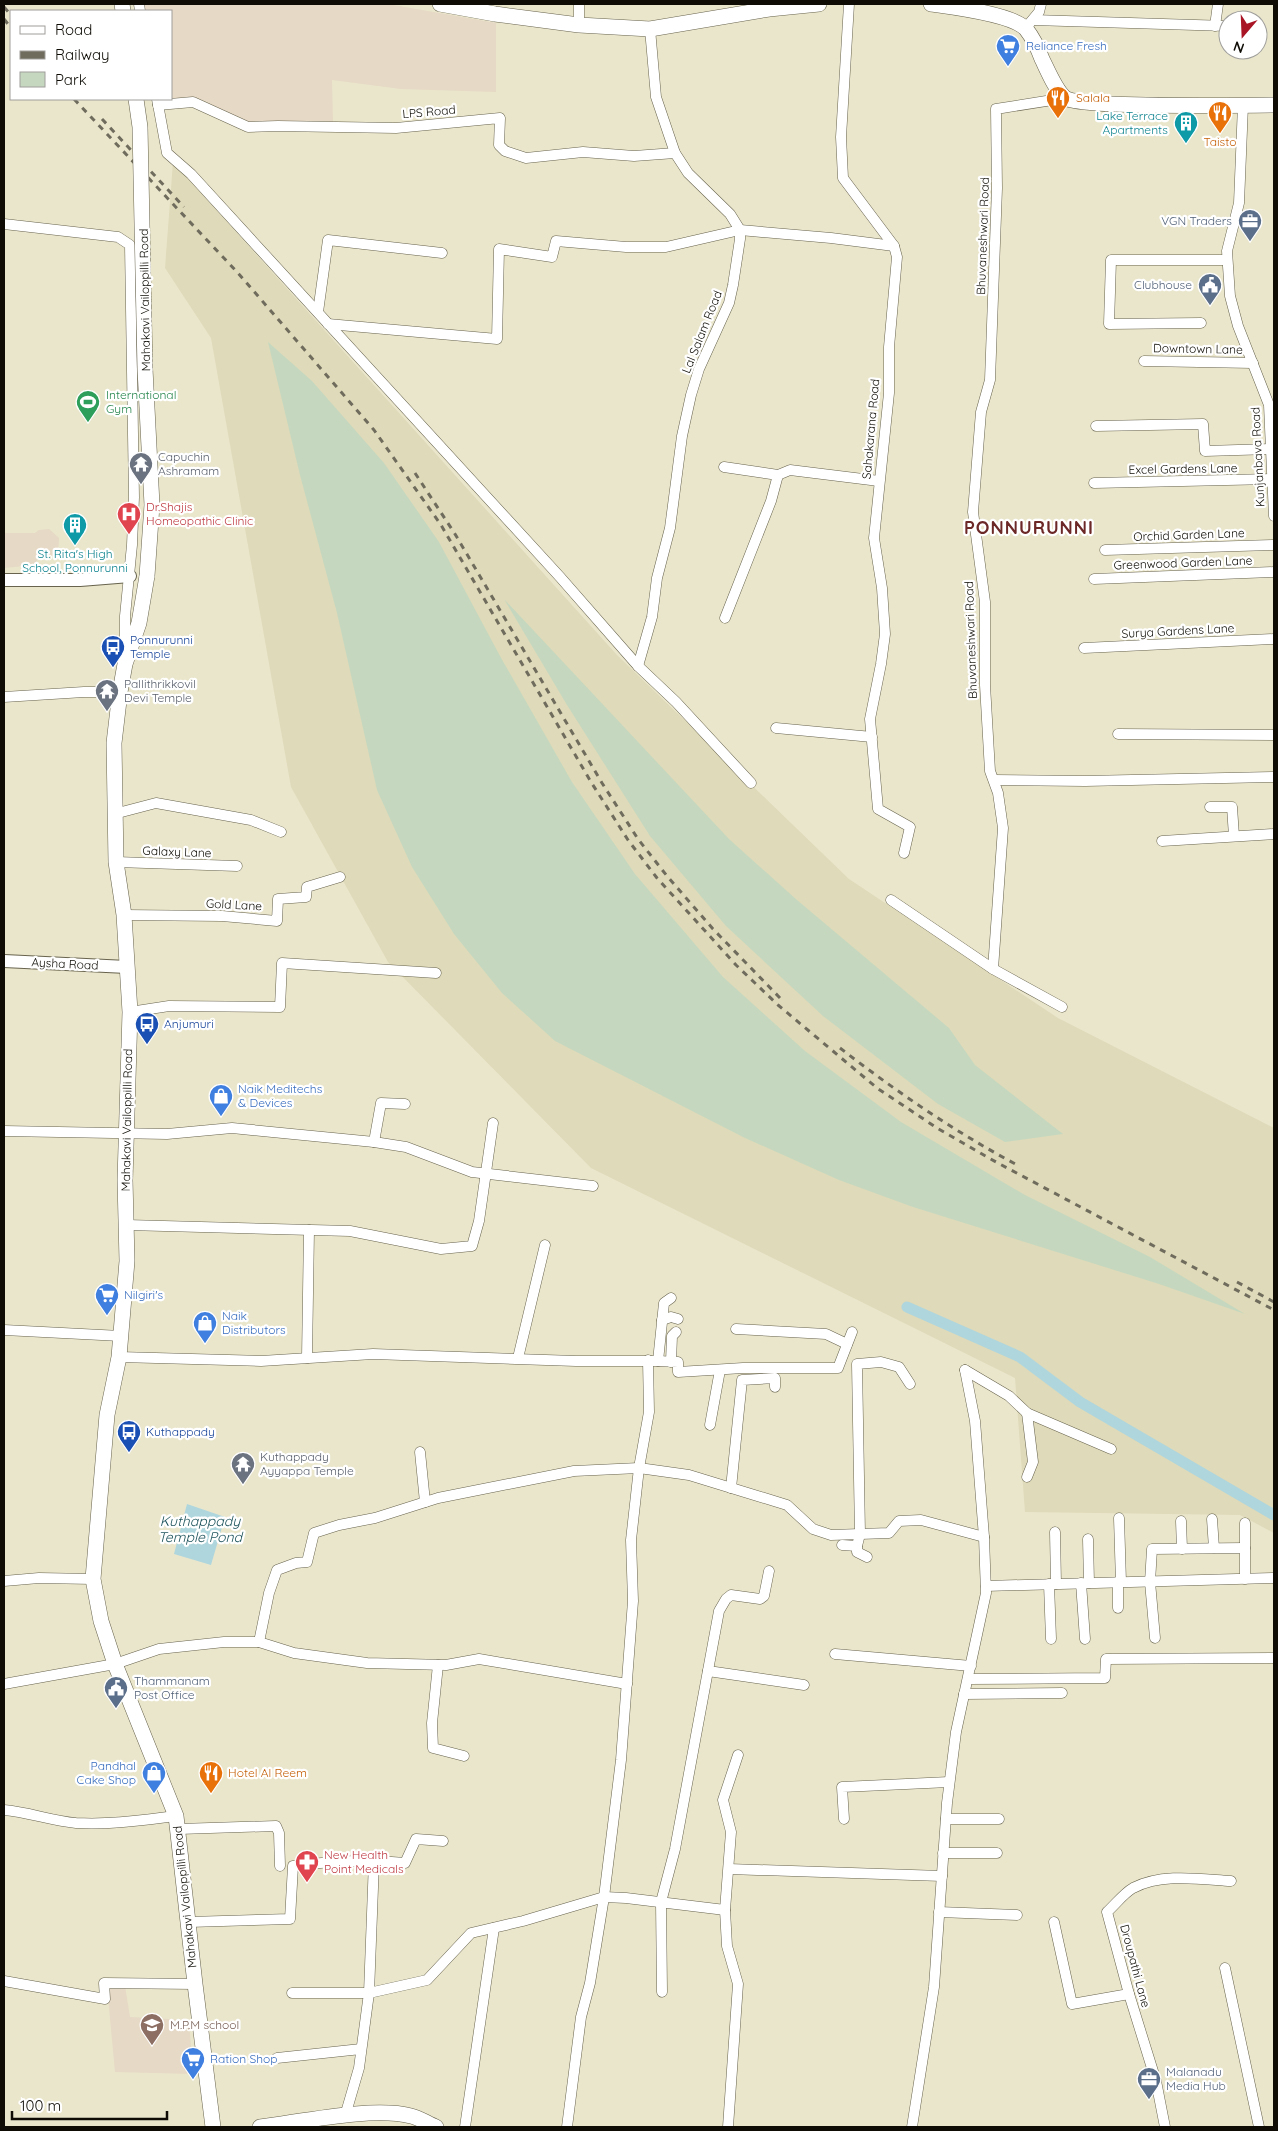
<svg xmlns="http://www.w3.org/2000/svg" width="1278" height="2131" viewBox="0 0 1278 2131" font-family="Quicksand,sans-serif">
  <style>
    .built { fill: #dfdab9 }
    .education { fill: #e6d9c5 }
    .green { fill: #c5d8bf }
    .water { fill: #afd6dd }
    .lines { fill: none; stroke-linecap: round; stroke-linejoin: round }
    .canal { stroke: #afd6dd; stroke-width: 11 }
    .minor-casing { stroke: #67634d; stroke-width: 11 }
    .tertiary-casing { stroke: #67634d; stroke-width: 14 }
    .secondary-casing { stroke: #67634d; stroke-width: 16 }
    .minor { stroke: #fff; stroke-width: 10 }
    .tertiary { stroke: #fff; stroke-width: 12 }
    .secondary { stroke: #fff; stroke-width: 15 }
    .rail { stroke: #6f6c5d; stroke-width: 3; stroke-dasharray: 6 6; stroke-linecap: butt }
    .secondary-bridge-casing { stroke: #67634d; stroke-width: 16; stroke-linecap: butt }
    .secondary-bridge { stroke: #fff; stroke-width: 15 }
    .labels { text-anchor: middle; stroke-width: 4.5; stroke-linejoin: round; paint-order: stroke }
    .shop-label { font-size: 12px; fill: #366cbe; stroke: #fff; text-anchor: start }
    .food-label { font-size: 12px; fill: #c56008; stroke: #fff; text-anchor: start }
    .street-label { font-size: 12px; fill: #0e0c05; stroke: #fff }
    .culture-label { font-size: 12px; fill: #0d838f; stroke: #fff; text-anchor: end }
    .service-label { font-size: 12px; fill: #4e5e75; stroke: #fff; text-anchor: end }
    .leisure-label { font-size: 12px; fill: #27864d; stroke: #fff; text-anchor: start }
    .worship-label { font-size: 12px; fill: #5b616d; stroke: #fff; text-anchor: start }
    .health-label { font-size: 12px; fill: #be3a42; stroke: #fff; text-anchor: start }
    .transit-label { font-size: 12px; fill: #164399; stroke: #fff; text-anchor: start }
    .education-label { font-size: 12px; fill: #785e54; stroke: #fff; text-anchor: start }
    .water-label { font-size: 14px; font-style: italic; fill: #1d535c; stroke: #fff }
    .district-label { font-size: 18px; font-weight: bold; letter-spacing: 1px; fill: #6c2727; stroke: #fff }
  </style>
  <rect width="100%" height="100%" fill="#eae6cc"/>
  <path class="built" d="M173,162L617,655L849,879L1058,1018L1274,1128V1533L1240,1515L1025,1512L1015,1378L591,1168L388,962L291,787L211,338L165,268Z"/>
  <g class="education">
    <path d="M143,4H388L496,23V92L401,89L332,80L333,123L248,124L194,99L160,101V99H171V11H145Z"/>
    <path d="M49,529L59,538L58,556H39L35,565L4,568V533H35L39,530Z"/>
    <path d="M107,1986H125L130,2017L189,2020L193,2074L115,2072Z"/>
  </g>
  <g class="green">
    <path d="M268,342L312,381L384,463L439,542L500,656L572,782L635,874L723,977L805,1051L901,1122L1025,1195L1150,1257L1245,1314L1159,1284L913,1207L839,1180L745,1138L555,1041L502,993L454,934L412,867L377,790L337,613L300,475Z"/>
    <path d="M504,599L729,839L797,900L949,1028L975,1065L1063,1134L1005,1142L938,1104L823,1016L726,926L650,836L567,705Z"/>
  </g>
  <path class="water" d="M187,1504L225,1517L211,1565L174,1554Z"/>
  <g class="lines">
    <path class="canal" d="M907,1307L1020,1357L1080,1402L1274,1515"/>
    <g class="minor-casing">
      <g id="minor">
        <path d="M139,4L140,11"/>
        <path d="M579,4V25"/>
        <path d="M849,4L841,137L843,178L894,246L897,257L889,347V393L874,538L882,588L885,634L881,664L870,719L878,809L910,827L904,853"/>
        <path d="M1033,20L1228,26"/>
        <path d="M1029,24L1039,12L1041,4"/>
        <path d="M1215,26L1218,4"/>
        <path d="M157,99L167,153L191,174L560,577L638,666L676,702L751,783"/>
        <path d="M158,105L193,102L248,127L278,126L396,128L500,118L499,145L505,151L526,158L583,152L634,156L675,153"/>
        <path d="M1243,105L1239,203L1227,251L1230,296L1238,326L1269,405L1274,516"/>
        <path d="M4,224L118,237L130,245L134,497L132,545L125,616V656"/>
        <path d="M318,312L328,240L442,253"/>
        <path d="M1201,323L1109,324L1111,260H1227"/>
        <path d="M328,324L497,339L499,249L552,257L556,241L626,247H666L740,230L831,238L894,246"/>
        <path d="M1144,361L1253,363"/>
        <path d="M1096,426L1203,424L1205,451L1271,449"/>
        <path d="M724,467L778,475L790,470L879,481"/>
        <path d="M1094,483L1274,479"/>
        <path d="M1105,550L1274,545"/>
        <path d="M1094,579L1274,572"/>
        <path d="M725,618L771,501L778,475"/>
        <path d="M1084,648L1274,639"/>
        <path d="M638,666L652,617L657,578L670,528L682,436L691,395L699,369L729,303L733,285L740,239V230L730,214L688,173L675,153L656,97L650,29"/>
        <path d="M4,697L84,692H120"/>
        <path d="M776,728L872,737"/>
        <path d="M1118,734L1274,735"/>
        <path d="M994,780L1085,781L1274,777"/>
        <path d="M1210,807H1232L1234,836"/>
        <path d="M114,814L156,803L251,820L281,832"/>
        <path d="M1162,841L1274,834"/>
        <path d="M116,862L237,866"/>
        <path d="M891,900L993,969L1062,1007"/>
        <path d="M124,915L222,916L277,921L278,899L306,897L307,887L340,877"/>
        <path d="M993,969L1003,828L998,793L990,771L985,685V602L973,512L981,412L990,380L997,188L996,109L1065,98"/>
        <path d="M130,1012L169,1006L280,1007L282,963L436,973"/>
        <path d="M4,1131L167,1134L232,1128L374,1142L381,1103L405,1104"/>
        <path d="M374,1142L406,1147L472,1172L593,1186"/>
        <path d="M127,1225L350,1231L441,1249L472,1246L479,1221L493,1123"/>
        <path d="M662,1320L671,1317L678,1319"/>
        <path d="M736,1329L826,1334L847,1344"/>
        <path d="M4,1330L121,1336"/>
        <path d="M119,1357L261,1361L373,1354L576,1361H658L664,1303L671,1298"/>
        <path d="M307,1358L309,1230"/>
        <path d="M518,1358L545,1245"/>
        <path d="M658,1361L678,1362V1372L743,1368H838L852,1332"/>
        <path d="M671,1362L672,1336L676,1332"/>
        <path d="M965,1370L1009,1396L1027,1413L1111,1449"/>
        <path d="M1027,1413L1033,1462L1027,1477"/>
        <path d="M710,1425L720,1370"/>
        <path d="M420,1452L425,1502"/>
        <path d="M731,1488L742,1380L775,1378V1387"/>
        <path d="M1119,1518L1121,1582"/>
        <path d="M1212,1519L1214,1548"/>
        <path d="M1181,1521L1182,1549"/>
        <path d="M1055,1532L1056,1584"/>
        <path d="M1088,1539L1089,1583"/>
        <path d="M842,1545L857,1546L860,1534L857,1364L881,1362L899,1367L910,1384"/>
        <path d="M857,1546V1552L867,1557"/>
        <path d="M1245,1548V1523"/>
        <path d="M4,1581L39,1578L93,1579"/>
        <path d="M1118,1582V1608"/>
        <path d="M1081,1583L1085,1639"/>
        <path d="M1049,1584L1051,1639"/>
        <path d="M986,1586L1274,1578"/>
        <path d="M1155,1638L1150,1582L1152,1549L1245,1548V1579"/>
        <path d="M259,1642L294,1653L367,1663L446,1665L479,1659L627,1684"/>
        <path d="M835,1654L971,1666"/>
        <path d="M438,1665L432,1723L433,1748L464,1756"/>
        <path d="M708,1671L804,1685"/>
        <path d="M968,1679L1105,1678L1106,1659L1274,1658"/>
        <path d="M4,1684L115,1664L159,1649L224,1642H259L269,1593L277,1570L296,1563L307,1562L314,1533L339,1525L375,1518L438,1498L574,1471L639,1468L689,1475L787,1505L813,1529L831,1535L889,1533L899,1521L921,1520L984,1537"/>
        <path d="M964,1694L1062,1693"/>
        <path d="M4,1810C28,1812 52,1821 76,1823C110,1825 143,1820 176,1816"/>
        <path d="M844,1819L842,1787L949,1782"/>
        <path d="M946,1819H999"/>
        <path d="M179,1829L276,1826L279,1833L280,1866"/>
        <path d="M943,1853H997"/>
        <path d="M374,1861L369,1993L427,1980L471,1933L523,1921L604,1897L626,1898L725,1910L727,1946L738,1984L728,2127"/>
        <path d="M729,1869L942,1876"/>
        <path d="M725,1910L731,1832L723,1800L738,1755"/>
        <path d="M939,1912L1017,1915"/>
        <path d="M189,1922L290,1919L293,1866C330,1861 367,1859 405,1863L416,1839L443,1841"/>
        <path d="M1054,1922L1072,2004L1129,1994"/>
        <path d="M1225,1968L1259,2127"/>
        <path d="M4,1981L105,1999L104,1983L195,1984"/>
        <path d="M662,1992L661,1902L675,1849L719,1611L726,1599L731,1595L760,1599L764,1596L769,1571"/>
        <path d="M292,1993H369L359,2068L345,2116"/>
        <path d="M277,2058L361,2049"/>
        <path d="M465,2127L494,1928"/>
        <path d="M567,2127L581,2017L590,1983L604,1897L621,1760L633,1601L631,1540L639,1468L649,1412L648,1360"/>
        <path d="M912,2127L934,1987L947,1803L956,1732L986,1593L984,1537L975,1421L965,1370"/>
        <path d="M1165,2127L1156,2081L1129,1994L1107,1912C1115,1905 1124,1893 1133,1888C1162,1873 1199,1879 1231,1881"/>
      </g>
    </g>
    <g class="tertiary-casing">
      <g id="tertiary">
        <path d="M4,580H80L130,576"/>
        <path d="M4,961L127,967"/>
      </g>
    </g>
    <g class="secondary-casing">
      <g id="secondary">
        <path d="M122,4L123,11"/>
        <path d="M440,4L495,14L579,25L650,29L769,9L819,4"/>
        <path d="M931,4C952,7 1012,14 1026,29C1033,38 1038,48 1042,59C1047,69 1056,91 1065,98C1080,108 1245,105 1274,105"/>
        <path d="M147,576L139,623L125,664L120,692L114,743L116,862L124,915L130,1012L125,1180L127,1261L119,1357L107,1415L93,1579L101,1621L115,1664L176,1816L195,1984L213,2127"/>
        <path d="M260,2127C301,2122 373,2106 411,2116C420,2118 428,2124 436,2127"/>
      </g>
    </g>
    <use href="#minor" class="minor"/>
    <use href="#tertiary" class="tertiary"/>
    <use href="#secondary" class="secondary"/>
    <g class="rail">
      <path d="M4,7L11,15"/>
      <path d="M4,19L11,28"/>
      <path d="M74,99L238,273L374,430L441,525L591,782L628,840L657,878L736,965L778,1005L877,1088L937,1128L996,1162L1274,1310"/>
      <path d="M102,119L184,207"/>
      <path d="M415,473L455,534L602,783L638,839L667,876L713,929L782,1000"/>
      <path d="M840,1048C897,1092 955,1132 1019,1166"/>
      <path d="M1237,1282L1274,1302"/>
    </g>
    <g class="secondary-bridge-casing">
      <path id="secondary-bridge" d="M136,99L140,127L145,369L152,505L147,576"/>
    </g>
    <use href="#secondary-bridge" class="secondary-bridge"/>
  </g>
  <defs>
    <g id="supermarket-pin" transform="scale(1.25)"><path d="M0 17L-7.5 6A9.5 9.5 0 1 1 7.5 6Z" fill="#3f7fe0" stroke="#fff"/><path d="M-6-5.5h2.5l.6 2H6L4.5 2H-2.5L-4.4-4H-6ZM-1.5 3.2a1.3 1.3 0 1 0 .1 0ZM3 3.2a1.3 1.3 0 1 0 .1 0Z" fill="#fff"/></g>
    <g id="restaurant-pin" transform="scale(1.25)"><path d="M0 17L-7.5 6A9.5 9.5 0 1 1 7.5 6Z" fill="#e8710a" stroke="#fff"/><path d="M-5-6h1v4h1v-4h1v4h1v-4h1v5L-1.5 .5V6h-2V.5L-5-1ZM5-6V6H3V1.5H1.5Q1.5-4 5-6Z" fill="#fff"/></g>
    <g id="building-pin" transform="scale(1.25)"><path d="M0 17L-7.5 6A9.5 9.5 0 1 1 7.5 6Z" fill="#0f9aa8" stroke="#fff"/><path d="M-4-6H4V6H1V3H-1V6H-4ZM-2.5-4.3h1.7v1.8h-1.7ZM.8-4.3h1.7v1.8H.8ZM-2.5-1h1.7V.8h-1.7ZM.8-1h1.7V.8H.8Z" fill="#fff"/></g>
    <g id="office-pin" transform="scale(1.25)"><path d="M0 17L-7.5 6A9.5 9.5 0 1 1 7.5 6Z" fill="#5c6f8a" stroke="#fff"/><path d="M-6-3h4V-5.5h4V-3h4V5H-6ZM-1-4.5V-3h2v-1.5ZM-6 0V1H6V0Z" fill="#fff"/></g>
    <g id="civic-pin" transform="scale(1.25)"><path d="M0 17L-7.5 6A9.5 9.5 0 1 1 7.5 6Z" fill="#5c6f8a" stroke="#fff"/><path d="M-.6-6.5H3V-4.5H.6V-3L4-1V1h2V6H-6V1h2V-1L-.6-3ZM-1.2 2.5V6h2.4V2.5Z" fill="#fff"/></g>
    <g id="stadium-pin" transform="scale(1.25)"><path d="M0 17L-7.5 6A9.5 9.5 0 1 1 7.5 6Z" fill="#2e9e5b" stroke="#fff"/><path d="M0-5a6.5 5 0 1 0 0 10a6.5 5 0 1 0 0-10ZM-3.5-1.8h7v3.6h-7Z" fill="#fff"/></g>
    <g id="temple-pin" transform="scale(1.25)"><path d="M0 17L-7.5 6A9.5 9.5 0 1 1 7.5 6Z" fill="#6b7280" stroke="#fff"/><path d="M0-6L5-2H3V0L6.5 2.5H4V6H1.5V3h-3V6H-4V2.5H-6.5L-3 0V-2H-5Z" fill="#fff"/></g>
    <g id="hospital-pin" transform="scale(1.25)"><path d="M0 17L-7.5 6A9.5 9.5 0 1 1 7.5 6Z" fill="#e0444e" stroke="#fff"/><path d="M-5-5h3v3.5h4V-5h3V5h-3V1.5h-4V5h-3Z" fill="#fff"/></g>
    <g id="bus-pin" transform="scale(1.25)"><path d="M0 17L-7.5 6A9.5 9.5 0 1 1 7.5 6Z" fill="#1a4fb4" stroke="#fff"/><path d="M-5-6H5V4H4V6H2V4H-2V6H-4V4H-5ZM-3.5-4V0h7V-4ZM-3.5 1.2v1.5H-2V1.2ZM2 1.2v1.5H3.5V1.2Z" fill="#fff"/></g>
    <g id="shop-pin" transform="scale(1.25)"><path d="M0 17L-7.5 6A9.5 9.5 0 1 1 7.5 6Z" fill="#3f7fe0" stroke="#fff"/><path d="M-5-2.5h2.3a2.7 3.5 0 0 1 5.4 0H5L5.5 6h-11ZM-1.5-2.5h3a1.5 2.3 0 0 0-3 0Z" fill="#fff"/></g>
    <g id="pharmacy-pin" transform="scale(1.25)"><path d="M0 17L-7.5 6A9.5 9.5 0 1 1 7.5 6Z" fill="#e0444e" stroke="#fff"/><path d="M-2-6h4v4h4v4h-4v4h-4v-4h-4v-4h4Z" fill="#fff"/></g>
    <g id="school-pin" transform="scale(1.25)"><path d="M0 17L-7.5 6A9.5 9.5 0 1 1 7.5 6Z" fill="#8d6e63" stroke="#fff"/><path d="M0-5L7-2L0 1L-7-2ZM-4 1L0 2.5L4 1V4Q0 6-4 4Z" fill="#fff"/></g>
  </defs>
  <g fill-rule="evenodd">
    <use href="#supermarket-pin" x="1008" y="46"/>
    <use href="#restaurant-pin" x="1058" y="98"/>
    <use href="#restaurant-pin" x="1220" y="113"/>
    <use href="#building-pin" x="1186" y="123"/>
    <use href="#office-pin" x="1250" y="221"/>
    <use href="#civic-pin" x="1210" y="285"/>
    <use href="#stadium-pin" x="88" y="402"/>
    <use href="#temple-pin" x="141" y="464"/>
    <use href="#hospital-pin" x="129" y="514"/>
    <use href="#building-pin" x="75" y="525"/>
    <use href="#bus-pin" x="113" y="647"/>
    <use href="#temple-pin" x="107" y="691"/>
    <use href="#bus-pin" x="147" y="1024"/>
    <use href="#shop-pin" x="221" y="1096"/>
    <use href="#supermarket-pin" x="107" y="1295"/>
    <use href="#shop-pin" x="205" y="1323"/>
    <use href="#bus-pin" x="129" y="1432"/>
    <use href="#temple-pin" x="243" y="1464"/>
    <use href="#civic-pin" x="116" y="1688"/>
    <use href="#shop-pin" x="154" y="1773"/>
    <use href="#restaurant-pin" x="211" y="1773"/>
    <use href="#pharmacy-pin" x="307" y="1862"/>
    <use href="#school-pin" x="152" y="2025"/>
    <use href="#supermarket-pin" x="193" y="2059"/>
    <use href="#office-pin" x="1149" y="2079"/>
  </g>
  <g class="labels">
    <g class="shop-label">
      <text x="1026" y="50">Reliance Fresh</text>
      <text x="238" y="1093">Naik Meditechs<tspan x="238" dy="14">&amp; Devices</tspan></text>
      <text x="124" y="1299">Nilgiri's</text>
      <text x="222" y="1320">Naik<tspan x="222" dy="14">Distributors</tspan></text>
      <text x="136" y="1770" text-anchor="end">Pandhal<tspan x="136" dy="14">Cake Shop</tspan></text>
      <text x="210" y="2063">Ration Shop</text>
    </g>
    <g class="food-label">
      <text x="1076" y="102">Salala</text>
      <text x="1220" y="146" text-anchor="middle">Taisto</text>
      <text x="228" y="1777">Hotel Al Reem</text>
    </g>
    <g class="street-label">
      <text transform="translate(429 112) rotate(-5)" y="4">LPS Road</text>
      <text transform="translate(983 236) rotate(-88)" y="4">Bhuvaneshwari Road</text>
      <text transform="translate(145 300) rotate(-91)" y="4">Mahakavi Vailoppilli Road</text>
      <text transform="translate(702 332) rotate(-68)" y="4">Lal Salam Road</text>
      <text transform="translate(1198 349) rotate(1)" y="4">Downtown Lane</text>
      <text transform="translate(871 429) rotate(-85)" y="4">Sahakarana Road</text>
      <text transform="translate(1258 457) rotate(-93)" y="4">Kunjanbava Road</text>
      <text transform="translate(1183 469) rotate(-1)" y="4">Excel Gardens Lane</text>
      <text transform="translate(1189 535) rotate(-2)" y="4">Orchid Garden Lane</text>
      <text transform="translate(1183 563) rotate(-2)" y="4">Greenwood Garden Lane</text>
      <text transform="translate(1178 631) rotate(-3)" y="4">Surya Gardens Lane</text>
      <text transform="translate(971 640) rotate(-92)" y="4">Bhuvaneshwari Road</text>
      <text transform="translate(177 852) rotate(2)" y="4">Galaxy Lane</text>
      <text transform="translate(234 905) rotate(3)" y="4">Gold Lane</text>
      <text transform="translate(65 964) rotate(3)" y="4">Aysha Road</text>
      <text transform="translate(127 1120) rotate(-89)" y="4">Mahakavi Vailoppilli Road</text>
      <text transform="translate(185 1897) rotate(-96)" y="4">Mahakavi Vailoppilli Road</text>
      <text transform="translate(1135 1966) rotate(75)" y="4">Droupathi Lane</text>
    </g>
    <g class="culture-label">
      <text x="1168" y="120">Lake Terrace<tspan x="1168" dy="14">Apartments</tspan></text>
      <text x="75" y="558" text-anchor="middle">St. Rita's High<tspan x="75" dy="14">School, Ponnurunni</tspan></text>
    </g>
    <g class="service-label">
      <text x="1232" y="225">VGN Traders</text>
      <text x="1192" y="289">Clubhouse</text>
      <text x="134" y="1685" text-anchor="start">Thammanam<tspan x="134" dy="14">Post Office</tspan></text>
      <text x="1166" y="2076" text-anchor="start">Malanadu<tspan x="1166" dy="14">Media Hub</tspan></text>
    </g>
    <g class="leisure-label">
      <text x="106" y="399">International<tspan x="106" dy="14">Gym</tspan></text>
    </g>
    <g class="worship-label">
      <text x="158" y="461">Capuchin<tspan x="158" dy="14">Ashramam</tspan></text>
      <text x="124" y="688">Pallithrikkovil<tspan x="124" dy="14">Devi Temple</tspan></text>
      <text x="260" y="1461">Kuthappady<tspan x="260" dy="14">Ayyappa Temple</tspan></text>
    </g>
    <g class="health-label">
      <text x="146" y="511">Dr.Shajis<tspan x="146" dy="14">Homeopathic Clinic</tspan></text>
      <text x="324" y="1859">New Health<tspan x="324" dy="14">Point Medicals</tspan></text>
    </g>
    <g class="transit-label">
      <text x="130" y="644">Ponnurunni<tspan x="130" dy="14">Temple</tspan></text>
      <text x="164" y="1028">Anjumuri</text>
      <text x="146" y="1436">Kuthappady</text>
    </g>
    <g class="education-label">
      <text x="170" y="2029">M.P.M school</text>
    </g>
    <g class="water-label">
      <text x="200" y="1526">Kuthappady<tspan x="200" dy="16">Temple Pond</tspan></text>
    </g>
    <g class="district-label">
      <text x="1029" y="534">PONNURUNNI</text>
    </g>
  </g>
  <rect width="1278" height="2131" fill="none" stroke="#0e0c05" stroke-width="10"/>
  <rect x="10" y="10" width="162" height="90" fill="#ffffff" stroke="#9f9e9b"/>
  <rect x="20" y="26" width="25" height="8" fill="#ffffff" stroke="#9f9e9b"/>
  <text x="55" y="35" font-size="15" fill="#0e0c05">Road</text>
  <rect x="20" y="51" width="25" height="8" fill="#6f6c5d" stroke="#9f9e9b"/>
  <text x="55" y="60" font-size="15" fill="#0e0c05">Railway</text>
  <rect x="20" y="72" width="25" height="15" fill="#c5d8bf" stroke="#9f9e9b"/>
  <text x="55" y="85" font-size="15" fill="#0e0c05">Park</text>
  <g transform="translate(1243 35) rotate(199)"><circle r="24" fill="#ffffff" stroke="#9f9e9b"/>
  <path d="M0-4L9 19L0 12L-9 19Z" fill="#aa1526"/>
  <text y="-8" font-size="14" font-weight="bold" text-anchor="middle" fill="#0e0c05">N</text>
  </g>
  <path d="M12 2111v8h155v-8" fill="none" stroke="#0e0c05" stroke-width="2.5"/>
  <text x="20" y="2111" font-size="15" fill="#0e0c05" stroke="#ffffff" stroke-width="4" paint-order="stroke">100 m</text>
</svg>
